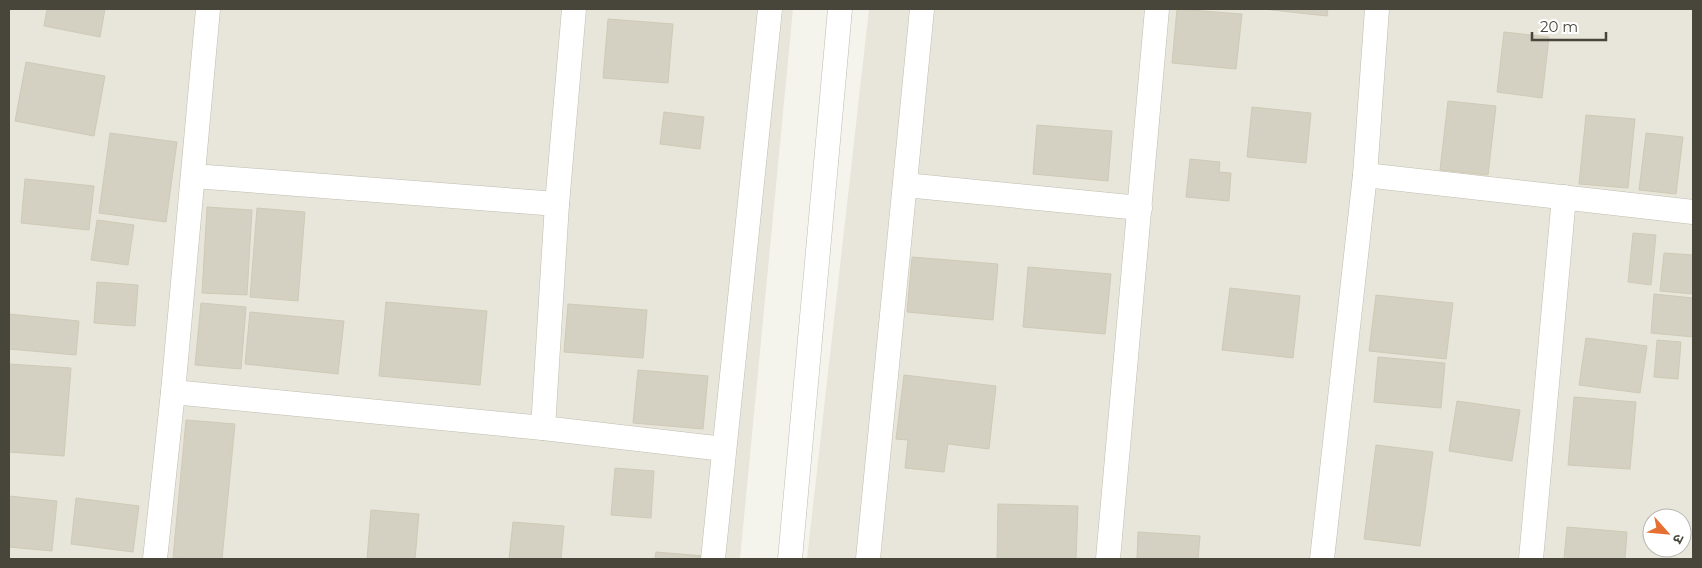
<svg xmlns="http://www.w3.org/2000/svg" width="1702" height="568" viewBox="0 0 1702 568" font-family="Montserrat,'Noto Sans Devanagari',sans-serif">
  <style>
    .residential { fill: #e8e6da; fill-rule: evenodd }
    .building { fill: #d5d1c2; stroke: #cfcab6 }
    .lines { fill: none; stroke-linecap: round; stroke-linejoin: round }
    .minor-casing { stroke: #bfbdaf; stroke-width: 25 }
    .minor { stroke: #fff; stroke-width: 24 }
  </style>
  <rect width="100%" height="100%" fill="#f4f4ec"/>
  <g class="residential">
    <path d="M9,9H793L740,559H9Z"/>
    <path d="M869,9H1693V559H807ZM1652,518H1682V548H1652Z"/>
  </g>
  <g class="building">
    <path d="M47,9H105L100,37L44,26Z"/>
    <path d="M1177,9L1242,14L1236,69L1172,63Z"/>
    <path d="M1263,9H1328L1327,16Z"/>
    <path d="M608,19L673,24L668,83L603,78Z"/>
    <path d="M1504,32L1549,37L1542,98L1497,92Z"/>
    <path d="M26,62L105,76L94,136L15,121Z"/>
    <path d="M1448,101L1496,106L1488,175L1440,170Z"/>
    <path d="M1252,107L1311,113L1306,163L1247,157Z"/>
    <path d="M664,112L704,117L700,149L660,144Z"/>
    <path d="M1586,115L1635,119L1628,188L1579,184Z"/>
    <path d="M1037,125L1112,131L1108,181L1033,174Z"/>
    <path d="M110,133L177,142L166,222L99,213Z"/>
    <path d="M1646,133L1683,137L1676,194L1639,190Z"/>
    <path d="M1190,159L1220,162L1219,172L1231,173L1229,201L1186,197Z"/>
    <path d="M25,179L94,186L89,230L21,223Z"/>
    <path d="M207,207L252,210L247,295L202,293Z"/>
    <path d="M257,208L305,212L298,301L250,297Z"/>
    <path d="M97,220L134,225L128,265L91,260Z"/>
    <path d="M1633,233L1656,235L1651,285L1628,282Z"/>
    <path d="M1664,253L1693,255V294L1660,291Z"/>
    <path d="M912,257L998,264L993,320L907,312Z"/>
    <path d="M1028,267L1111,274L1105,334L1023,327Z"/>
    <path d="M97,282L138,285L135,326L94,323Z"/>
    <path d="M1230,288L1300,296L1293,358L1222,350Z"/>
    <path d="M1654,294L1693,298V337L1651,333Z"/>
    <path d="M1376,295L1453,303L1446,359L1369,351Z"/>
    <path d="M386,302L487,311L480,385L379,376Z"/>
    <path d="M201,303L246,307L241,369L195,365Z"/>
    <path d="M568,304L647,310L643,358L564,352Z"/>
    <path d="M250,312L344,321L338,374L245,364Z"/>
    <path d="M9,314L79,321L76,355L9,349Z"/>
    <path d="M1586,338L1647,346L1640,393L1579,385Z"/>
    <path d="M1657,340L1681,342L1678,379L1654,377Z"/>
    <path d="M1378,357L1445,363L1441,408L1374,402Z"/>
    <path d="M9,364L71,368L64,456L9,452Z"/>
    <path d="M638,370L708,376L703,429L633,423Z"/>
    <path d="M904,375L996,386L989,449L948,444L944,472L905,468L908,440L896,439Z"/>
    <path d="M1574,397L1636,402L1630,469L1568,465Z"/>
    <path d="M1457,401L1520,410L1512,461L1449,451Z"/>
    <path d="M186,420L235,424L222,559L173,558Z"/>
    <path d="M1376,445L1433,452L1420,546L1364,539Z"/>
    <path d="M615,468L654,471L651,518L611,515Z"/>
    <path d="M9,496L57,501L52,551L9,547Z"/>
    <path d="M76,498L139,506L133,552L71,544Z"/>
    <path d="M998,504L1078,506L1076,559H997Z"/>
    <path d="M371,510L419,514L415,559H367Z"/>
    <path d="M513,522L564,526L561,559H509Z"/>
    <path d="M1567,527L1627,532L1625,559H1564Z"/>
    <path d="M1138,532L1200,536L1198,559H1137Z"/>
    <path d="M656,552L704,556L703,559H655Z"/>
  </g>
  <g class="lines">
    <g class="minor-casing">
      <g id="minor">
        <path d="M1365,175L1693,212"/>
        <path d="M194,176L557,204"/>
        <path d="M905,185L1140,208"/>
        <path d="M173,392L543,428L724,449"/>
        <path d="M543,428L557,204L574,9"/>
        <path d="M155,559L173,392L208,9"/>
        <path d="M713,559L770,9"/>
        <path d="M790,559L840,9"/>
        <path d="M868,559L922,9"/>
        <path d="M1108,559L1157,9"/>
        <path d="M1322,559L1365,175L1377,9"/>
        <path d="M1531,559L1564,197"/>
      </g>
    </g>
    <use href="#minor" class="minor"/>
  </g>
  <rect width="1702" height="568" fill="none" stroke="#48463a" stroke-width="20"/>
  <g transform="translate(1667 533) rotate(117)"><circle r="24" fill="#ffffff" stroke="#b6b5b0"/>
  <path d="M0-4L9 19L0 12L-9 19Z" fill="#e67031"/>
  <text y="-8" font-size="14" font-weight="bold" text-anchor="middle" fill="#48463a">उ</text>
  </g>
  <path d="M1532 32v8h74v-8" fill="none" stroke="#48463a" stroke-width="2.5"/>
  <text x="1540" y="32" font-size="15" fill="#48463a" stroke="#ffffff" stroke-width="4" paint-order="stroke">20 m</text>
</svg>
